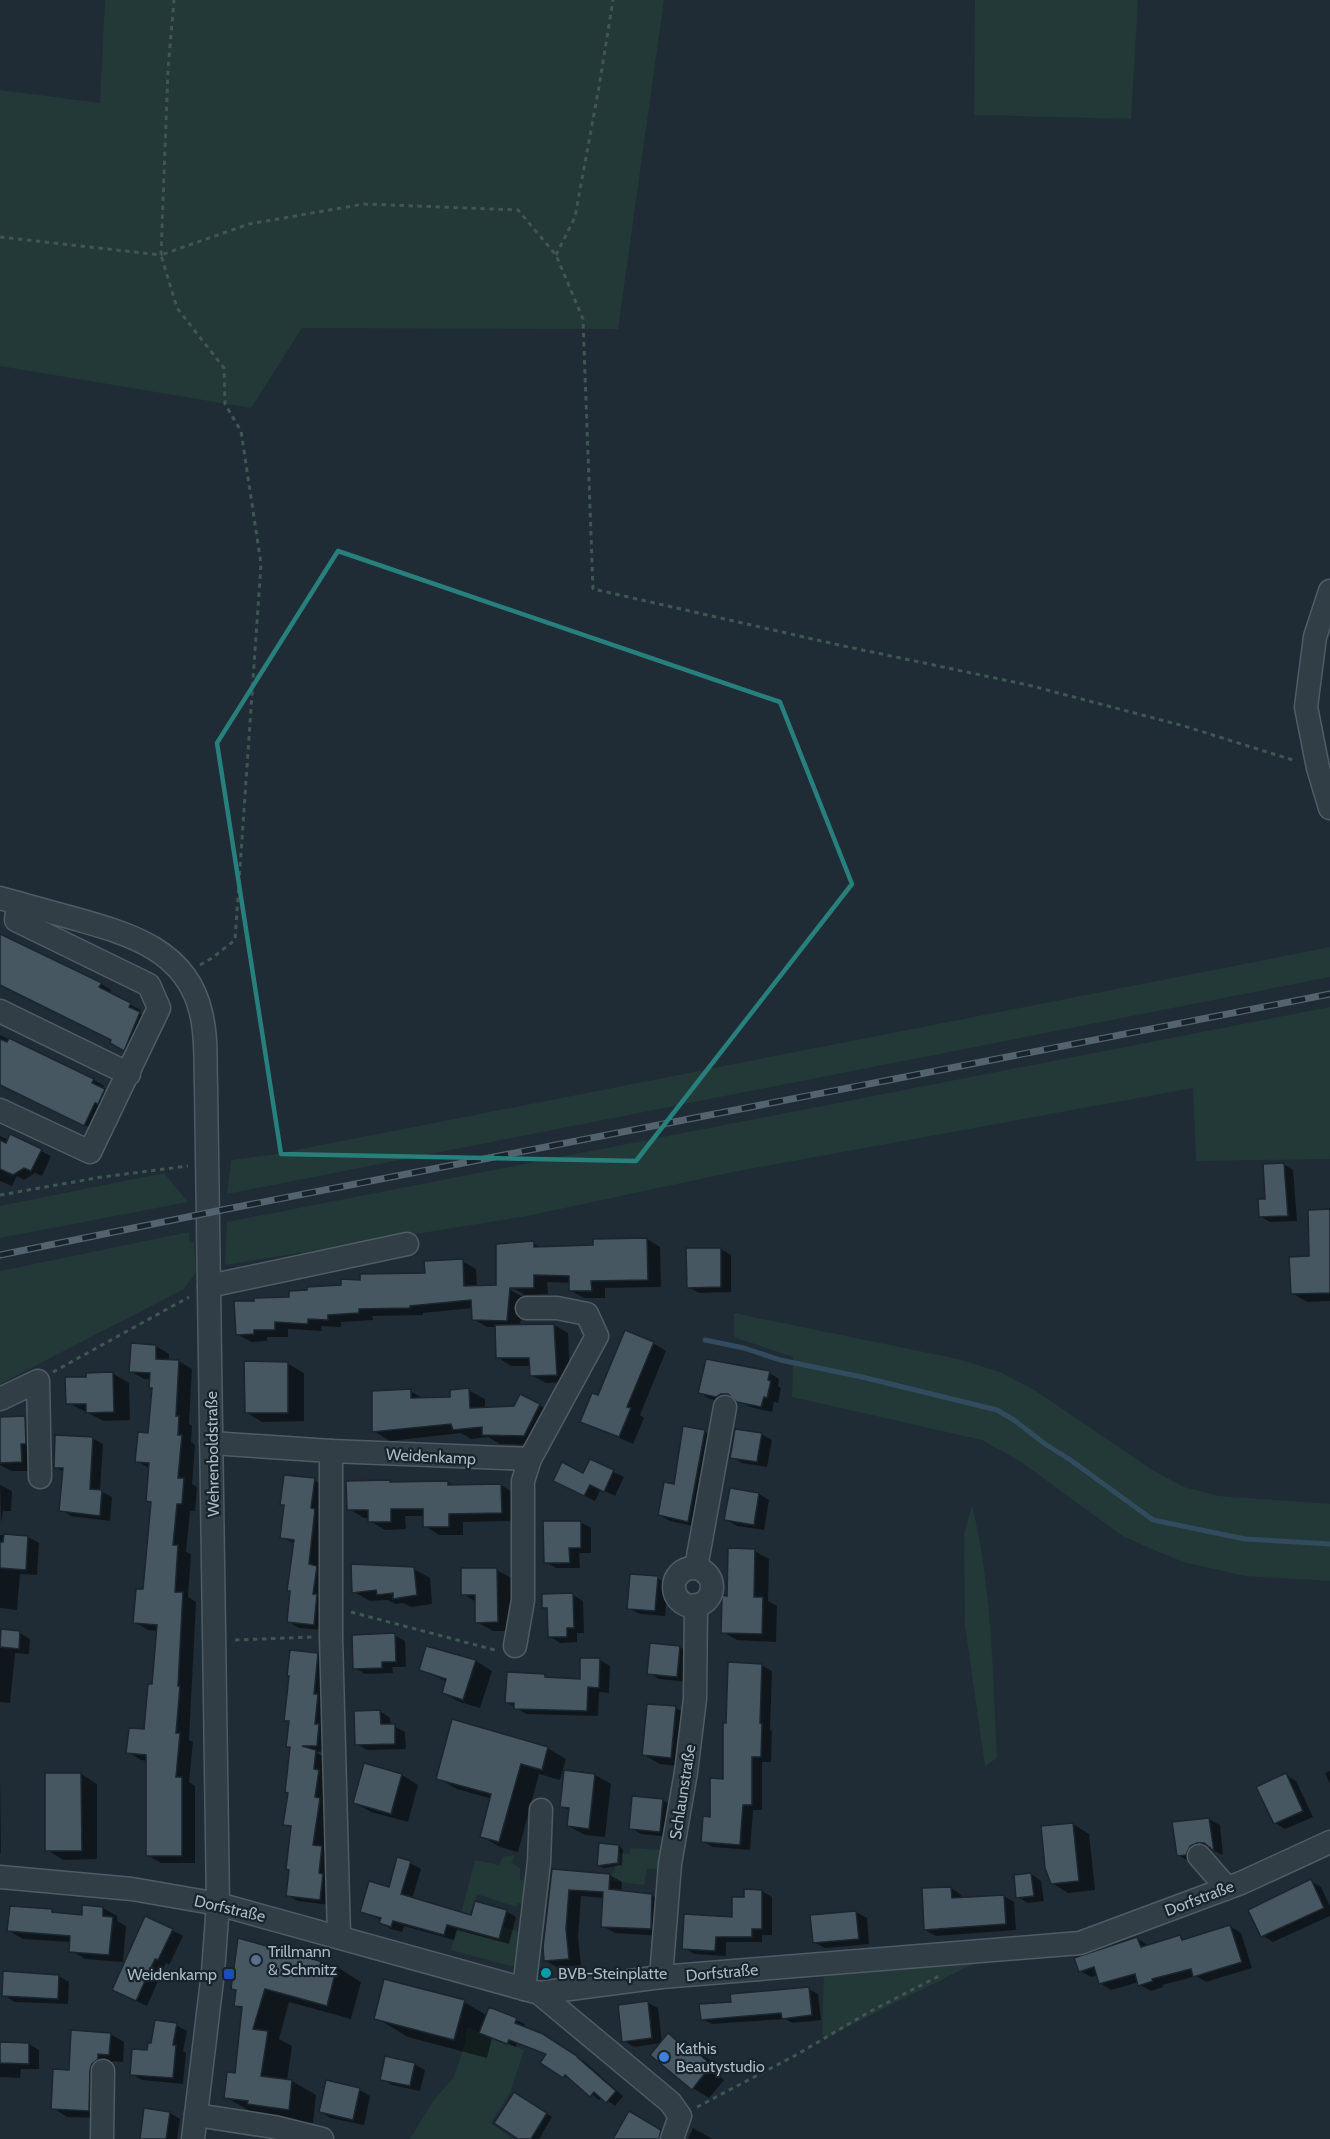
<svg xmlns="http://www.w3.org/2000/svg" width="1330" height="2139" viewBox="0 0 1330 2139" font-family="Cabin,sans-serif">
  <style>
    .green { fill: #223937 }
    .shadow { fill: #0007 }
    .lines { fill: none; stroke-linecap: round; stroke-linejoin: round }
    .stream { stroke: #324b5e; stroke-width: 5 }
    .building { fill: #475762; stroke: #1a252d; stroke-width: 1.5 }
    .minor-casing { stroke: #505c65; stroke-width: 25 }
    .path { stroke: #405554; stroke-width: 3; stroke-dasharray: 4.5 4.5; stroke-linecap: butt }
    .minor { stroke: #323e46; stroke-width: 22 }
    .rail-casing { stroke: #54636e; stroke-width: 7 }
    .rail { stroke: #18232b; stroke-width: 4.5; stroke-dasharray: 14; stroke-linecap: butt }
    .marked { fill: none; stroke: #27807b; stroke-width: 4.5; stroke-linejoin: round }
    .service-dot { fill: #5c6f8a; stroke: #18232b; stroke-width: 2 }
    .culture-dot { fill: #0f9aa8; stroke: #18232b; stroke-width: 2 }
    .transit-dot { fill: #1a4fb4; stroke: #18232b; stroke-width: 2 }
    .shop-dot { fill: #3f7fe0; stroke: #18232b; stroke-width: 2 }
    .labels { text-anchor: middle; stroke-width: 4.5; stroke-linejoin: round; paint-order: stroke }
    .street-label { font-size: 16px; fill: #acb9c4; stroke: #18232b }
    .poi-label { font-size: 16px; fill: #acb9c4; stroke: #18232b; text-anchor: start }
  </style>
  <rect width="100%" height="100%" fill="#1f2c36"/>
  <g class="green">
    <path d="M105,0H664L618,329L302,328L251,408L0,366V90L100,103Z"/>
    <path d="M975,0H1138L1131,119L974,115Z"/>
    <path d="M1330,947V977L227,1194L231,1160L276,1154Z"/>
    <path d="M1330,1007V1159L1196,1161L1193,1088L733,1172L527,1216L225,1265L227,1222Z"/>
    <path d="M164,1173L188,1202L0,1238V1206Z"/>
    <path d="M189,1232L190,1243L194,1242L196,1272L184,1289L0,1384V1271Z"/>
    <path d="M734,1313L958,1359L1000,1372L1033,1389L1154,1471L1184,1487L1219,1496L1330,1504V1581L1245,1576L1183,1562L1124,1537L1021,1462L982,1440L792,1397L793,1357L734,1337Z"/>
    <path d="M972,1506C992,1585 993,1676 997,1758L985,1766L965,1626L964,1534Z"/>
    <path d="M631,1848L662,1850L660,1869H647L644,1885L606,1880L615,1869V1864L618,1863L619,1853L630,1854Z"/>
    <path d="M515,1855L511,1863L520,1868V1880L527,1881L524,1904L518,1903L516,1907L477,1894L466,1930L498,1939L502,1927L525,1933L518,1962L515,1967L451,1950L475,1860L499,1865L503,1857Z"/>
    <path d="M983,1959L825,2038L822,2035L824,1971Z"/>
    <path d="M467,2027L524,2050L510,2093L491,2123L513,2139H410L433,2101L454,2077L465,2044Z"/>
  </g>
  <g class="shadow">
    <path d="M0,935L101,984L111,990L109,994L141,1010L139,1013L150,1019L134,1055L112,1043L113,1040L0,985Z"/>
    <path d="M0,1035L94,1080L104,1086L102,1090L114,1097L95,1130L0,1084Z"/>
    <path d="M0,1136L8,1140L11,1136L51,1156L42,1176L35,1173L24,1180L17,1176L12,1186L0,1181Z"/>
    <path d="M1283,1164L1293,1170L1297,1221L1270,1222L1260,1216Z"/>
    <path d="M1330,1210V1301L1307,1302L1292,1293L1311,1258Z"/>
    <path d="M647,1239L660,1247L661,1287L605,1288V1298H584L571,1291V1283L547,1282L548,1294L525,1295L509,1286V1289L523,1297L520,1326L554,1325L568,1333L570,1382L546,1383L531,1375V1366H511L497,1357V1327H487L473,1319V1308L423,1313V1315L372,1316L373,1320L341,1322V1327L321,1326L322,1331L288,1329V1337H267V1341L251,1342L237,1334L290,1298L361,1281L427,1274L462,1261L476,1269L477,1287H498L533,1243L544,1249L595,1246Z"/>
    <path d="M721,1249L731,1255V1292L699,1293L688,1287Z"/>
    <path d="M653,1343L666,1351L640,1415L644,1418L633,1444L582,1421L599,1397Z"/>
    <path d="M156,1346L169,1354V1361H179L192,1369L189,1424L192,1426L191,1442L195,1445L192,1484L197,1487L195,1511H190L186,1552L191,1554L188,1597L196,1602L189,1740L193,1742L189,1782L195,1786V1863H161L147,1855L148,1761L141,1760L128,1752L145,1731L154,1686L158,1631L148,1630L135,1622L144,1591L152,1503L148,1501L150,1469L137,1461L149,1435L153,1389L150,1387L151,1379H144L130,1371Z"/>
    <path d="M287,1363L304,1373V1421L262,1422L246,1412Z"/>
    <path d="M112,1373L129,1383L130,1420L104,1421L68,1403L88,1378Z"/>
    <path d="M769,1373L779,1379L778,1386L781,1388L778,1403L774,1402L772,1412L750,1407L737,1399L728,1402L710,1399L700,1393Z"/>
    <path d="M468,1390L485,1399V1409L539,1405L555,1414L540,1445L500,1444L488,1437L471,1439L461,1433L390,1441L374,1431L410,1391L425,1399L452,1398Z"/>
    <path d="M25,1418L41,1427L38,1471H11L0,1465V1419Z"/>
    <path d="M704,1431L714,1437L698,1527L670,1521L659,1515Z"/>
    <path d="M761,1434L772,1440L767,1467L742,1463L732,1457Z"/>
    <path d="M92,1438L103,1444L100,1491L112,1497L110,1521L71,1516L61,1510L64,1472L55,1467Z"/>
    <path d="M591,1461L624,1477L615,1496L601,1489L595,1501L565,1486L584,1475Z"/>
    <path d="M314,1480L325,1486V1516L319,1568L327,1573L324,1630L299,1628L289,1622L295,1544L282,1537L286,1506L282,1504Z"/>
    <path d="M448,1482L456,1487L501,1485L515,1494L516,1521L463,1522V1535H439L425,1526L424,1516H405L406,1529L385,1530L370,1521V1518H364L349,1509Z"/>
    <path d="M0,1485L12,1491L11,1511H3L1,1523Z"/>
    <path d="M759,1494L769,1500L764,1530L737,1526L726,1520Z"/>
    <path d="M580,1522L591,1528V1553H579L580,1568H556L545,1562Z"/>
    <path d="M0,1535L28,1537L39,1543L37,1575L20,1574L17,1610L0,1608Z"/>
    <path d="M729,1550L755,1551L769,1559L768,1601L777,1606L776,1642L737,1640L723,1632L728,1597Z"/>
    <path d="M414,1569L430,1578L432,1604L411,1607L403,1603L395,1604L388,1600L370,1601L354,1592Z"/>
    <path d="M497,1570L513,1579L514,1631H493L477,1622L476,1602L463,1594Z"/>
    <path d="M657,1578L668,1584L665,1616L640,1614L629,1608Z"/>
    <path d="M573,1595L583,1601L584,1633H577V1642L560,1643L549,1636V1610L544,1607Z"/>
    <path d="M20,1633L30,1639L29,1654L15,1653L10,1703L0,1702V1637Z"/>
    <path d="M394,1635L405,1641L406,1667H392L393,1673L365,1674L355,1668Z"/>
    <path d="M680,1647L690,1653L688,1682L659,1679L649,1673Z"/>
    <path d="M427,1648L476,1661L492,1671L480,1708L460,1702L443,1693L447,1682L421,1669Z"/>
    <path d="M317,1655L328,1661L327,1751L315,1752L326,1758L330,1805L324,1849L332,1854L330,1905L298,1901L287,1895L292,1828L285,1824L290,1794L292,1749L288,1746L290,1722L286,1720Z"/>
    <path d="M600,1660L610,1666L609,1693L599,1692L598,1716L526,1714L507,1702L544,1676L551,1679L581,1680Z"/>
    <path d="M761,1665L772,1671L770,1730L772,1731L771,1762H762V1810H753L750,1850L713,1847L702,1841L711,1819Z"/>
    <path d="M676,1708L692,1717L687,1767L660,1764L644,1755Z"/>
    <path d="M380,1711L390,1718L391,1726H394L405,1732L406,1749L367,1750L357,1744Z"/>
    <path d="M547,1748L566,1759L560,1780L539,1774L518,1852L500,1847L481,1836L492,1799L457,1789L438,1778Z"/>
    <path d="M1330,1771V1784L1325,1773Z"/>
    <path d="M81,1774L97,1784V1859L63,1860L47,1850Z"/>
    <path d="M402,1775L418,1785L408,1822L371,1812L355,1803Z"/>
    <path d="M595,1775L611,1784L605,1837L585,1835L568,1826L570,1811L562,1806Z"/>
    <path d="M1286,1775L1296,1781L1313,1817L1285,1829L1275,1823Z"/>
    <path d="M0,1776L1,1853H0Z"/>
    <path d="M662,1800L673,1806L670,1837L641,1834L631,1828Z"/>
    <path d="M1209,1819L1220,1825L1223,1855L1208,1848L1200,1852L1197,1860L1189,1861L1178,1855Z"/>
    <path d="M1073,1824L1089,1834L1095,1890L1068,1893L1052,1883Z"/>
    <path d="M619,1846L623,1849L622,1865L604,1868L599,1866Z"/>
    <path d="M410,1863L421,1869L412,1899L472,1917L506,1911L516,1917L509,1944L457,1930L454,1940L404,1926L402,1932L391,1929L381,1923V1920L361,1911L390,1889Z"/>
    <path d="M553,1871L610,1875L622,1882L621,1892L651,1895L664,1902L663,1936L615,1933L603,1926L604,1898L581,1896L578,1937L581,1965L558,1968L546,1961Z"/>
    <path d="M1031,1874L1041,1881L1044,1901L1028,1903L1018,1897Z"/>
    <path d="M1311,1881L1321,1887L1330,1906V1916L1273,1942L1262,1935Z"/>
    <path d="M951,1888L961,1895L962,1899L1004,1896L1014,1902L1016,1930L936,1936L925,1930Z"/>
    <path d="M762,1891L772,1897V1935H762V1942H726V1956L694,1954L684,1948L733,1918L745,1899Z"/>
    <path d="M103,1908L117,1916V1921L126,1926L123,1962L85,1959L71,1951V1942L23,1939L9,1931L51,1911L58,1914L83,1917Z"/>
    <path d="M856,1912L867,1918L869,1944L825,1948L814,1942Z"/>
    <path d="M1230,1926L1241,1933L1252,1968L1206,1982L1196,1976L1162,1985L1163,1987L1151,1991L1140,1985L1139,1982L1111,1990L1100,1983L1098,1975L1091,1977L1080,1971L1137,1938L1149,1946L1180,1937L1186,1940Z"/>
    <path d="M172,1930L183,1936L169,1965L166,1963L147,2006L124,1995Z"/>
    <path d="M239,1939L337,1967L361,1982L351,2019L289,2002L279,2039L292,2046L287,2081H292L316,2095L313,2123L273,2118L265,2113L250,2111L225,2097L236,2075L243,2010L235,2005Z"/>
    <path d="M59,1976L69,1982L68,2004L14,2002L4,1995Z"/>
    <path d="M809,1989L818,1994L821,2020L793,2023L785,2019L712,2024L702,2019L732,2003Z"/>
    <path d="M464,2002L488,2016L490,2009L525,2024L523,2028L551,2040L585,2062L623,2096L615,2106L602,2097L599,2100L573,2080L542,2063L548,2055L517,2043L516,2047L492,2038L487,2058L408,2037L376,2018Z"/>
    <path d="M648,2003L658,2008L662,2043L668,2035L709,2059L723,2071L719,2075L724,2080L709,2098L693,2088L661,2043L634,2047L624,2041Z"/>
    <path d="M176,2025L187,2031L183,2051L186,2053L183,2084L142,2080L131,2074L153,2045Z"/>
    <path d="M110,2034L124,2042L123,2062L112,2061L103,2118L67,2117L53,2108L71,2071Z"/>
    <path d="M0,2044H29L39,2050V2069H21L20,2078L0,2077Z"/>
    <path d="M414,2064L425,2070L420,2091L392,2085L381,2079Z"/>
    <path d="M327,2082L360,2090L370,2096L364,2125L331,2118L320,2112Z"/>
    <path d="M531,2103L552,2117L539,2139H521Z"/>
    <path d="M170,2113L180,2119L177,2139H142Z"/>
    <path d="M693,2128L709,2137L712,2139H688Z"/>
  </g>
  <g class="lines">
    <path class="stream" d="M705,1340L744,1348L780,1360L862,1377L997,1410L1014,1420L1045,1444L1072,1461L1153,1520L1245,1539L1330,1544"/>
  </g>
  <g class="building">
    <path d="M0,934L102,983L99,987L131,1003L129,1007L140,1012L124,1051L110,1043L111,1040L0,985Z"/>
    <path d="M9,1038L94,1079L92,1083L105,1089L98,1104L95,1103L84,1126L0,1085V1039L7,1042Z"/>
    <path d="M10,1134L42,1149L31,1171L24,1168L13,1175L0,1169V1140L6,1143Z"/>
    <path d="M1284,1163L1288,1216L1259,1217L1258,1199H1265L1263,1164Z"/>
    <path d="M1330,1209V1293L1291,1294L1289,1257L1309,1256L1308,1210Z"/>
    <path d="M647,1238L648,1280L591,1281L592,1291H569V1276L534,1275V1288H510L507,1321L472,1320L471,1300L410,1306V1308L359,1309V1313L328,1315V1320L308,1319V1324L275,1322V1330H254V1334L236,1335L234,1301H254V1298L289,1297V1291L307,1290V1287L341,1285V1279L360,1280V1274L425,1273L424,1261L463,1259L464,1286L496,1285V1244L534,1241V1247L593,1245V1239Z"/>
    <path d="M686,1248H721V1287L687,1288Z"/>
    <path d="M554,1324L557,1375L530,1376L529,1358H496L495,1325Z"/>
    <path d="M625,1330L654,1342L627,1407L631,1408L619,1437L580,1422L592,1393L598,1395Z"/>
    <path d="M131,1343L156,1345V1359L179,1360L176,1416H179L178,1435H182L178,1478H184L182,1504H177L173,1545H178L175,1592H183L178,1686H180L176,1733H180L176,1777H182V1856H146V1755L126,1753L129,1728L144,1729L148,1684H152L157,1625L133,1623L136,1589H143L151,1502L146,1501L149,1463L135,1462L138,1432L148,1433L152,1388H149L150,1373L129,1372Z"/>
    <path d="M706,1359L770,1371L768,1380L771,1381L767,1398L764,1397L761,1407L737,1402L728,1394H721L716,1397L698,1393Z"/>
    <path d="M244,1361L288,1362V1413H245Z"/>
    <path d="M113,1372L114,1412L86,1413V1404H66L65,1377H86V1373Z"/>
    <path d="M469,1388L470,1408L514,1406L520,1394L540,1404L524,1436L482,1435V1427L453,1430L451,1424L372,1432V1391L411,1389V1398L450,1397V1390Z"/>
    <path d="M25,1416L26,1444H21L22,1462L0,1463V1417Z"/>
    <path d="M683,1426L705,1430L688,1522L658,1515L664,1482L674,1484Z"/>
    <path d="M735,1429L762,1433L757,1462L730,1458Z"/>
    <path d="M55,1435L93,1437L90,1489L102,1490L100,1516L59,1511L63,1468H54Z"/>
    <path d="M590,1459L614,1470L604,1492L590,1485L584,1496L553,1481L562,1462L583,1473Z"/>
    <path d="M284,1475L315,1478L311,1508L315,1509L309,1564L317,1566L313,1594H317L314,1625L287,1622L290,1591H287L294,1540L280,1538L284,1505H280Z"/>
    <path d="M390,1480V1482L448,1481V1485L501,1484L502,1513L449,1514V1527H423V1509H391V1522H368V1510H347L346,1481Z"/>
    <path d="M730,1488L759,1493L754,1525L724,1520Z"/>
    <path d="M543,1521H581V1548H569L570,1563H544Z"/>
    <path d="M4,1534L28,1536L26,1570L0,1568V1542H3Z"/>
    <path d="M728,1548L755,1549L754,1597H763L762,1634L721,1633L722,1595L727,1596Z"/>
    <path d="M351,1564L414,1567L417,1595L393,1599V1593L377,1595L376,1590L352,1593Z"/>
    <path d="M461,1568H497L498,1622L475,1623V1595H461Z"/>
    <path d="M630,1574L658,1576L655,1611L627,1609Z"/>
    <path d="M573,1593L574,1628H567V1637H548L547,1608H542V1594Z"/>
    <path d="M1,1629L20,1631L19,1649L0,1647Z"/>
    <path d="M395,1633L396,1662H382V1668L353,1669L352,1635Z"/>
    <path d="M650,1643L680,1646L677,1677L647,1674Z"/>
    <path d="M426,1646L476,1660L463,1700L442,1693L446,1679L419,1670Z"/>
    <path d="M290,1650L318,1653L314,1694H318L315,1724H319L317,1746H302L316,1750L314,1769L319,1770L315,1797L320,1798L313,1845L322,1846L319,1873L323,1874L320,1900L286,1896L289,1870L286,1869L291,1826L283,1825L288,1793L285,1792L290,1747H286L289,1721H284L289,1676H287Z"/>
    <path d="M580,1658H600L599,1688L588,1687L587,1711L514,1709V1703H505L507,1672L545,1674V1677L580,1679Z"/>
    <path d="M728,1662L762,1664L760,1723L762,1724L761,1757H752V1805H743L740,1845L701,1842L703,1816L710,1817V1778L723,1779V1723H726Z"/>
    <path d="M647,1704L676,1706L671,1758L642,1755Z"/>
    <path d="M380,1710L381,1724H395V1744L355,1745L354,1711Z"/>
    <path d="M452,1719L548,1747L542,1770L521,1764L499,1842L480,1837L491,1794L436,1779Z"/>
    <path d="M364,1763L402,1774L391,1814L353,1803Z"/>
    <path d="M564,1770L595,1774L589,1829L567,1826L569,1808L560,1807Z"/>
    <path d="M45,1773H81L82,1851H45Z"/>
    <path d="M1286,1773L1303,1811L1274,1824L1256,1787Z"/>
    <path d="M632,1796L663,1799L660,1832L629,1829Z"/>
    <path d="M1209,1818L1214,1851L1204,1843H1197L1190,1846L1186,1855L1177,1856L1172,1822Z"/>
    <path d="M1073,1823L1079,1881L1051,1884L1045,1868L1041,1826Z"/>
    <path d="M599,1843L619,1845L618,1863L597,1866Z"/>
    <path d="M397,1857L411,1861L401,1894L471,1915L475,1901L507,1910L499,1939L447,1925L444,1935L393,1921L391,1927L379,1923L381,1918L360,1912L369,1881L389,1887Z"/>
    <path d="M552,1869L610,1874L609,1889L652,1894L651,1929L601,1927L603,1892L569,1890L566,1929L569,1959L544,1961L543,1947Z"/>
    <path d="M1031,1873L1034,1896L1016,1898L1014,1875Z"/>
    <path d="M1311,1879L1324,1908L1261,1937L1248,1910Z"/>
    <path d="M951,1887L952,1898L1004,1895L1006,1924L924,1930L922,1888Z"/>
    <path d="M744,1889L762,1890V1929H752V1937H716L715,1951L682,1949L684,1914L732,1917V1897H744Z"/>
    <path d="M82,1905L103,1907V1916L113,1917L109,1955L69,1952L70,1936L7,1931L10,1906L52,1909V1912L82,1915Z"/>
    <path d="M856,1911L859,1939L813,1943L810,1915Z"/>
    <path d="M145,1916L173,1929L158,1960L155,1959L136,2001L112,1990Z"/>
    <path d="M1230,1925L1242,1962L1193,1977L1191,1969L1152,1979L1153,1981L1138,1986L1135,1974L1099,1984L1094,1967L1079,1972L1074,1958L1137,1937L1141,1947L1180,1935L1182,1940Z"/>
    <path d="M238,1938L337,1966L327,2006L265,1989L253,2029L268,2031L261,2076L292,2080L289,2110L247,2104L248,2101L224,2098L227,2072L235,2073L242,2007L234,2006L236,1990L231,1989Z"/>
    <path d="M3,1971L59,1975L58,1999L2,1996Z"/>
    <path d="M384,1979L465,2000L454,2040L374,2019Z"/>
    <path d="M809,1987L812,2015L782,2019L781,2013L701,2020L699,2004L731,2002L730,1994Z"/>
    <path d="M648,2001L652,2038L622,2042L618,2005Z"/>
    <path d="M489,2007L517,2018L515,2023L543,2034L577,2056V2057L616,2091L606,2103L594,2092L590,2097L565,2075L563,2078L540,2063L546,2054L509,2040L507,2044L479,2033Z"/>
    <path d="M155,2020L177,2023L173,2045H176L173,2078L130,2075L132,2049L147,2050L148,2043H151Z"/>
    <path d="M71,2030L111,2033L109,2055L98,2054V2059L92,2064L90,2070L89,2111L51,2109L53,2069L69,2070Z"/>
    <path d="M668,2033L689,2051L692,2048L707,2061L704,2065L708,2069L692,2090L650,2055Z"/>
    <path d="M0,2042L29,2043V2064L0,2063Z"/>
    <path d="M385,2056L415,2063L410,2086L380,2080Z"/>
    <path d="M326,2080L360,2088L353,2120L319,2112Z"/>
    <path d="M514,2092L547,2113L531,2139H518L494,2123Z"/>
    <path d="M144,2108L170,2112L166,2139H140Z"/>
    <path d="M629,2111L661,2130L659,2139H613Z"/>
  </g>
  <g class="lines">
    <g class="minor-casing">
      <g id="minor">
        <path d="M1330,591L1315,637L1306,707L1318,768L1330,808"/>
        <path d="M0,898C25,905 50,912 76,919C129,934 187,950 201,1013C207,1036 205,1062 206,1086L218,1904L213,1972L193,2139"/>
        <path d="M0,1011L129,1074"/>
        <path d="M0,1110L90,1152L159,1008L149,985L16,920L18,903"/>
        <path d="M209,1286L407,1244"/>
        <path d="M0,1399L38,1381L40,1477"/>
        <path d="M211,1443L331,1451L530,1459"/>
        <path d="M331,1451V1636L339,1937"/>
        <path d="M696,1568L725,1407"/>
        <circle cx="693" cy="1587" r="19"/>
        <path d="M515,1646L523,1600V1481L530,1459L597,1336L587,1314L557,1308H527"/>
        <path d="M1199,1856L1227,1888"/>
        <path d="M0,1877L132,1889L218,1904L539,1993L661,1977L1080,1943L1241,1883L1330,1842"/>
        <path d="M661,1977L670,1864L686,1772L695,1699L696,1605"/>
        <path d="M524,1989L539,1862L541,1810"/>
        <path d="M539,1993L670,2102L680,2116L672,2139"/>
        <path d="M196,2115L274,2127L322,2139"/>
        <path d="M102,2139L103,2071"/>
      </g>
    </g>
    <g class="path">
      <path d="M0,237L161,255L168,69L174,0"/>
      <path d="M556,255L575,217L599,87L613,0"/>
      <path d="M200,965L212,958L235,940L261,564L241,431L225,404L224,368L177,308L161,255L249,224L364,204L518,210L556,255L583,319L593,589L839,645L1028,685L1184,726L1296,761"/>
      <path d="M0,1195L102,1177L188,1166"/>
      <path d="M53,1372L189,1297"/>
      <path d="M351,1612L495,1650"/>
      <path d="M235,1640L312,1637"/>
      <path d="M697,2107L796,2055L869,2012L939,1976"/>
    </g>
    <use href="#minor" class="minor"/>
    <g class="rail-casing">
      <path id="rail" d="M0,1255L227,1209L1330,994"/>
    </g>
    <use href="#rail" class="rail"/>
  </g>
  <path class="marked" d="M338,551L780,702L852,884L636,1161L281,1154L217,743Z"/>
  <circle class="service-dot" cx="256" cy="1960" r="6"/>
  <circle class="culture-dot" cx="546" cy="1973" r="6"/>
  <rect class="transit-dot" x="223" y="1968" width="12" height="12" rx="3"/>
  <circle class="shop-dot" cx="664" cy="2057" r="6"/>
  <g class="labels">
    <g class="street-label">
      <text transform="translate(212 1454) rotate(-91)" y="6">Wehrenboldstraße</text>
      <text transform="translate(431 1456) rotate(3)" y="6">Weidenkamp</text>
      <text transform="translate(682 1792) rotate(-81)" y="6">Schlaunstraße</text>
      <text transform="translate(1199 1898) rotate(-21)" y="6">Dorfstraße</text>
      <text transform="translate(230 1908) rotate(13)" y="6">Dorfstraße</text>
      <text transform="translate(722 1972) rotate(-5)" y="6">Dorfstraße</text>
    </g>
    <g class="poi-label">
      <text x="268" y="1957">Trillmann<tspan x="268" dy="18">&amp; Schmitz</tspan></text>
      <text x="558" y="1979">BVB-Steinplatte</text>
      <text x="217" y="1980" text-anchor="end">Weidenkamp</text>
      <text x="676" y="2054">Kathis<tspan x="676" dy="18">Beautystudio</tspan></text>
    </g>
  </g>
</svg>
